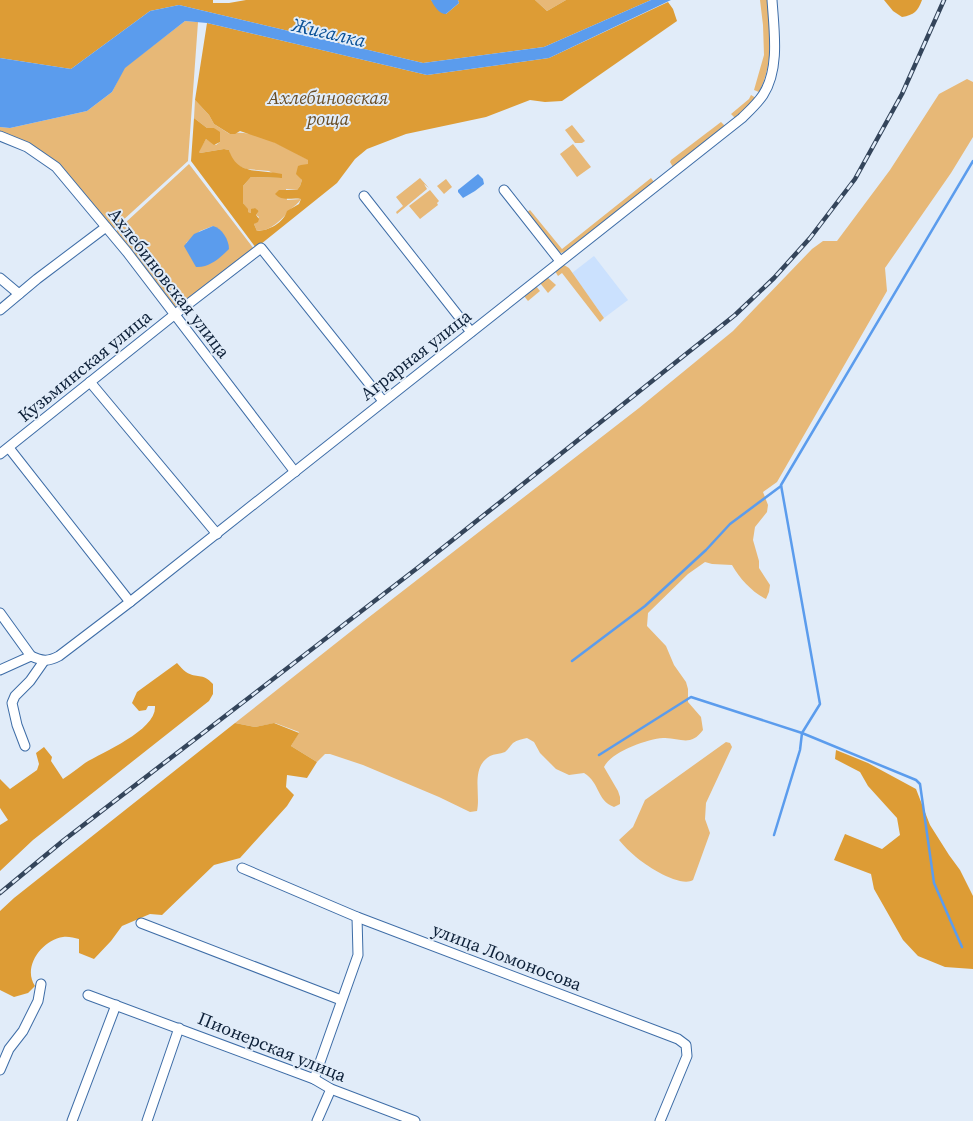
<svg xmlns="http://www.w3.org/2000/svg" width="973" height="1121" viewBox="0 0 973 1121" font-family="'Source Serif 4',serif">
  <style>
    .built { fill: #cbe1fe }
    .green { fill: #e7b877; fill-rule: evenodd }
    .forest { fill: #dd9c35 }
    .water { fill: #5b9ced }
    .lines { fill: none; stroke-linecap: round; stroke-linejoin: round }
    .stream { stroke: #5b9ced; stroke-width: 2.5 }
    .street-casing { stroke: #3e6da7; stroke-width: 11 }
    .street { stroke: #fff; stroke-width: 9 }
    .rail-casing { stroke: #34455b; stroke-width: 4.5 }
    .rail { stroke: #e1ecf9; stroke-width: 2.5; stroke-dasharray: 8; stroke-linecap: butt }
    .labels { text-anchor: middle; stroke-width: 4; stroke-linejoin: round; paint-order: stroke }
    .park-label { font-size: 18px; font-style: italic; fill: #684c24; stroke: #e1ecf9 }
    .street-label { font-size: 18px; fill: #0d2038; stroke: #e1ecf9 }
    .water-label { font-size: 19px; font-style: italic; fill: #074f96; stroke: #e1ecf9 }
  </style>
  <rect width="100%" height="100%" fill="#e1ecf9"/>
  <path class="built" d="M594,256L628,300L604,318L572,273Z"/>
  <g class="green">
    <path d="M535,0H566L547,11Z"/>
    <path d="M760,0H768C770,31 774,63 759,92L754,90L764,55L763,25Z"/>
    <path d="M185,21L198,22L188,161L110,232L50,157L0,134V127L10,128L87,111L112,92L124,68Z"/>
    <path d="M967,79L973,82V137L951,173L885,268L887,291L777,482L763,492L768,505L767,512L755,527L753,540L759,561V568L770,585L769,592L766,599C752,592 740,579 732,565L712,564L705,562L688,574L648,613L647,626L666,646L674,665L686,682L688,689V702L701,717L703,730C690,748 679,737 663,738C647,739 611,752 604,767L618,791L620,797V804L614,807C596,800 601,784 584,773L569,775L556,769L540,753L534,742L527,738C523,739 517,740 513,743C510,746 508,750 505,752C500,754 494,754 490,756C470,768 481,793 477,811L470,812L439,797L363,765L330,754H325L317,762L291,746L299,732L275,723L255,727L235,723L364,621L639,408L694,363L733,331L812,249L823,241H837L890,170L939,94Z"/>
    <path d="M751,95L756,98L735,118L731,114L749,99Z"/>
    <path d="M195,100L209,115L214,124L228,133L230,134C253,127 288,149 309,160L308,165L300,177L302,180L300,186L297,190L286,189L287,200L301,199C298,204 294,206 290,210C281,220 271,231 257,231L254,224L259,217L256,215L259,211L254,208L251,213L247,212L248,210L243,203V186L251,177L281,178L269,171L246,169L237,165L231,159L229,150L224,149L200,153L198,152L206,139L216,145L220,142L214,128H207L194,118Z"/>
    <path d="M721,122L725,126L673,167L670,162L671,160Z"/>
    <path d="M572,125L585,141L582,143H575L565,130Z"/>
    <path d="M573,144L591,167L577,177L560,154Z"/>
    <path d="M189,164L254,249L171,312L112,235ZM213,226L224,253L220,256L186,243L200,231Z"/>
    <path d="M420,178L429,188L424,184L427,189L397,214L396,212L403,206L396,197Z"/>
    <path d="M651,178L654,182L564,252L561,253L556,250L526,213L530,210L562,249Z"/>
    <path d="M446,179L452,187L444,194L437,186Z"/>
    <path d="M430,190L439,201L437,203L438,205L420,219L409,206Z"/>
    <path d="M564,265L569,268L604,318L600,322L562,273L558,276L555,271Z"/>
    <path d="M547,277L556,285L548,293L540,283Z"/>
    <path d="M536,286L540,291L528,301L524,296Z"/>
    <path d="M726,742L730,743L732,747L706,803L705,819L710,833L693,880C681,888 646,866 636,857C630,852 624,846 619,840L633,827L645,800Z"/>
  </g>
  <g class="forest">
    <path d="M0,0H213V3H229L246,0H431L446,14L459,3L458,0H535L547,11L566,0H651L544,47L423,63L179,5L150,11L71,69L0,58Z"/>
    <path d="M884,0H922C918,11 914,15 902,17L893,11Z"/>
    <path d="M668,2L673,9L677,21L562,101L545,102L530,100L486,117L406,134L367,149L355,159L337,183L256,248L191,161L194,118L207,128H214L220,132V142L214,145L206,139L199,152L200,153L224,149L229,150C237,176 260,169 282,174V178L251,177L243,186V203L248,209V212L251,213V209L255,208L259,211L256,215L259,219L258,222L254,224L257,231C269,231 284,222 287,211L299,204L301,199C291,197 283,202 275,194L279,190H297L300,186L302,180L296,174L298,166L301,165L308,164V160L275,143L240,131L235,134H230L214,124L209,115L195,100L207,23L427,75L549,58Z"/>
    <path d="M177,663C180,666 183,670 186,672C197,679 202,672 213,684V694L209,701L33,840L0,871V825L8,820L0,808V779L10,789L37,770L39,764L36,753L44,747L52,757L51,761L63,779C71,774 78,768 85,763C103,752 157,730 155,706H148L146,710L139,711L132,703L137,692Z"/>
    <path d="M235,723L255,727L274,723L299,733L291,746L317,762L307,778L287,775L286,787L294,795L287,806L240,858L214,865L162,915L150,914L122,926L111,941L94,959L79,953V939C74,938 68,936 63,937C42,940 22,967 35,986L28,993L14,997L0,990V911L14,898Z"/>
    <path d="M836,750L868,763L916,789L930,825L949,855L960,870L973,896V969L945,967L918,956L903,940L874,889L871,874L834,860L845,834L882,849L900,835L897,818L868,786L860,772L835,759Z"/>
  </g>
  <g class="water">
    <path d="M431,0H458L459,3L446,14C439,14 434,6 431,0Z"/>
    <path d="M651,0H671L549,58L427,75L207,23L185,21L125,68L112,92L87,111L10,128L0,127V58L71,69L150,11L179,5L423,63L544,47Z"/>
    <path d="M478,174L483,179L484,184L475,191L463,198L458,192V190Z"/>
    <path d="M213,226C222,228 229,240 229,249C220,258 209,268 196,267L184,246L194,234Z"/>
  </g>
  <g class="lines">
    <g class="stream">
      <path d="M572,661L645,606L706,550L730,524L781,486"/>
      <path d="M599,755L691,697L802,733L916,780L920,784L934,883L962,947"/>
      <path d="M774,835L800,750L802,733L820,704L781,485L973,161"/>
    </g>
    <g class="street-casing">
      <g id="street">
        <path d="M0,136L27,147L56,167L127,252L295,472"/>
        <path d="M504,190L560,261"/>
        <path d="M364,196L471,332"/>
        <path d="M0,278L19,294"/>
        <path d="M0,310L37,279L106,227"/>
        <path d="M90,382L217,534"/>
        <path d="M9,448L130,602"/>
        <path d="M0,454L174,315L261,248L383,401"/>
        <path d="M0,613L31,656"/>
        <path d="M0,670L31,656C42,661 48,662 59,656L130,602L742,118C749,111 757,104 763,95C780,69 774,30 772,0"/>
        <path d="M25,746L17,725L12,703L15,696L30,681L44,661"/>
        <path d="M242,868L357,917L678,1039L686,1045L687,1056L660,1121"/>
        <path d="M141,923L341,1000"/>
        <path d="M88,995L314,1079L331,1089L415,1121"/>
        <path d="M0,1070L9,1049L23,1031L38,1001L41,984"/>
        <path d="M314,1079L358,955L357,917"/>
        <path d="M72,1121L116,1005"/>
        <path d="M147,1121L179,1028"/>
        <path d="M317,1121L331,1089"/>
      </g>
    </g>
    <use href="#street" class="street"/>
    <g class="rail-casing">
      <path id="rail" d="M0,893L64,840L420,566L735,315L774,278L810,238L855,179L902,94L944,0"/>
    </g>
    <use href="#rail" class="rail"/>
  </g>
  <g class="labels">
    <g class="park-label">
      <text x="328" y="104">Ахлебиновская<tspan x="328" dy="21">роща</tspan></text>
    </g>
    <g class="street-label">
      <text transform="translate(169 283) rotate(52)" y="6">Ахлебиновская улица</text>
      <text transform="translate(416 355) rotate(-38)" y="6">Аграрная улица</text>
      <text transform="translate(85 366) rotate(-39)" y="6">Кузьминская улица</text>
      <text transform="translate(507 957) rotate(21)" y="6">улица Ломоносова</text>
      <text transform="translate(272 1047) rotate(22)" y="6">Пионерская улица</text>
    </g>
    <g class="water-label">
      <text transform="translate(329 32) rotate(13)" y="7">Жигалка</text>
    </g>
  </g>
</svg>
